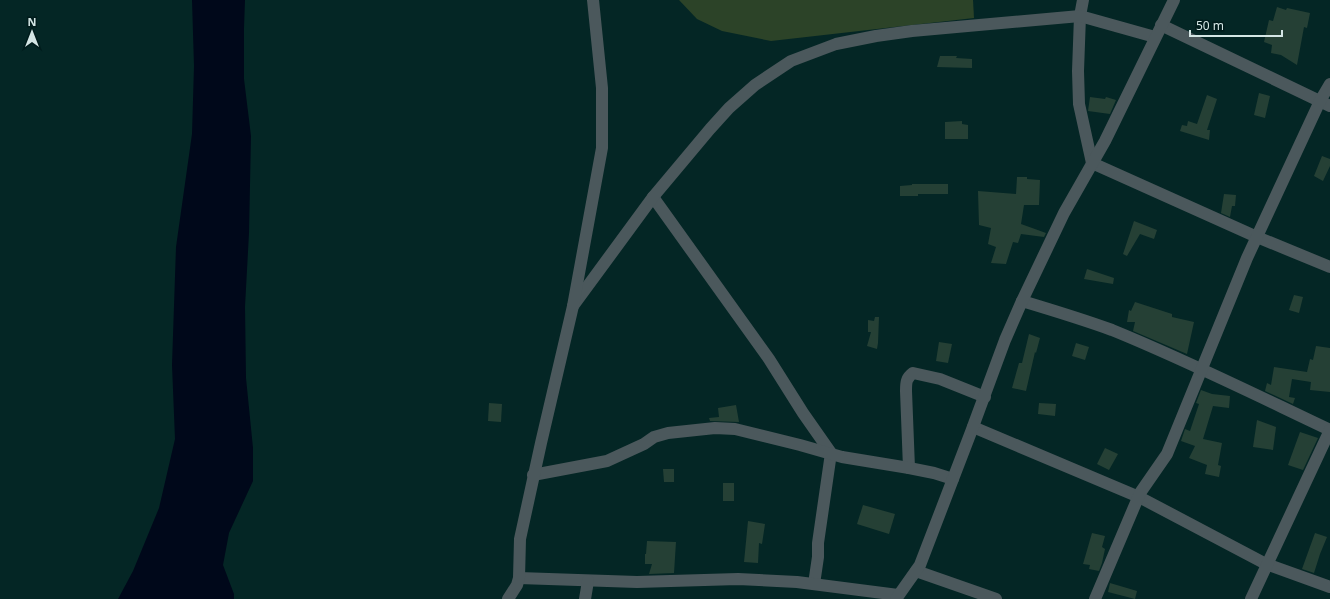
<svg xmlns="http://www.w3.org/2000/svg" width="1330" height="599" viewBox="0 0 1330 599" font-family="'Noto Sans',sans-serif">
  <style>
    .green { fill: #2c4328 }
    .water { fill: #00081a }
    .building { fill: #254035 }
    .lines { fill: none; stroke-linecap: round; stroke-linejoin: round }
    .minor { stroke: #4b585c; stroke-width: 12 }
  </style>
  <rect width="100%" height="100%" fill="#042625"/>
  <path class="green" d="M679,0H973L974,18L771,41L722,31L697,19Z"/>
  <path class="water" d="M192,0H245L244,28V79L251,136L249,233L245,307L246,378L253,448V481L229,533L223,565L234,594V599H118L133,571L159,508L175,439L172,365L176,247L192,134L194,66Z"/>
  <g class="building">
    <path d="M1277,7L1286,10L1287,8L1310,13L1307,28L1304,27L1297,65L1281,55L1271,53L1272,45L1264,42L1269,20L1273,21Z"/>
    <path d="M940,56H957L956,58L972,59V68L937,67Z"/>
    <path d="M1259,93L1270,96L1265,118L1254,115Z"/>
    <path d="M1207,95L1217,99L1207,130H1210L1209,140L1180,131L1182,125L1187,126L1188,121L1197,124Z"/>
    <path d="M1090,97L1105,99L1106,97L1116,100L1110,114L1088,111Z"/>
    <path d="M962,121V124L968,125V139H945V122Z"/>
    <path d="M1322,156L1330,159V166L1323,181L1314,176Z"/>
    <path d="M1017,177H1027V179L1040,180L1039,205H1024L1021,224L1046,233L1044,237L1021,234L1018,243L1013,242L1006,264L991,263L996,247L988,244L991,228L979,225L978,191L1016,194Z"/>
    <path d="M912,184H948V194H918V196H900V186L912,185Z"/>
    <path d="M1224,194L1236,195L1235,206H1232L1230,217L1221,213Z"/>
    <path d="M1134,221L1157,230L1154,239L1140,234L1127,256L1123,254Z"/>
    <path d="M1087,269L1114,278L1113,284L1084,279Z"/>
    <path d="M1294,295L1303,297L1299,313L1289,310Z"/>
    <path d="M1135,302L1172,314V317L1194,322L1187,354L1133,331L1135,322H1127L1129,310L1131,311Z"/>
    <path d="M875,317H879L878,343L877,349L867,346L871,332H868V320L874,321Z"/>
    <path d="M1029,334L1040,338L1036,353L1035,352L1026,391L1012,388L1019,363H1022Z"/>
    <path d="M939,342L952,344L948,363L936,361Z"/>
    <path d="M1076,343L1089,347L1085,360L1072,356Z"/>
    <path d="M1316,346L1330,348V392L1310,390L1311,382L1292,379L1289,397L1295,398L1293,404L1265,391L1267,383L1271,385L1274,367L1307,372L1310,359L1313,360Z"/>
    <path d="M1201,390L1212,394L1230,396L1229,408L1213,406L1203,439L1222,443L1218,465L1221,466L1219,477L1205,474L1207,465L1189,458L1195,446L1181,441L1185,429L1190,431L1199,404L1196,403Z"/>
    <path d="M489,403L502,404L501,422L488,421Z"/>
    <path d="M1039,403L1056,404L1055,416L1038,414Z"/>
    <path d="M736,405L739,422L710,421L709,418L719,417L718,408Z"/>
    <path d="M1257,420L1276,427L1273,450L1253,447Z"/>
    <path d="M1300,432L1318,438L1303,470L1288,465Z"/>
    <path d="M1105,448L1118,454L1109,470L1097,464Z"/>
    <path d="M663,469H674V482H664Z"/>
    <rect x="723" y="483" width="11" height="18"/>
    <path d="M863,505L895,514L889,534L857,524Z"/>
    <path d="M748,521L765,524L762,544L759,543L758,563L744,562Z"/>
    <path d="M1092,533L1105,536L1102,547L1105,549L1102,563L1099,571L1089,569L1090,565L1083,564Z"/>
    <path d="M1315,533L1327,537L1320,554L1314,573L1302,569Z"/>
    <path d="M647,541L676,542L674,573L649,574L652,564H645V554H646Z"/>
    <path d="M1110,583L1137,591L1135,599L1108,592Z"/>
  </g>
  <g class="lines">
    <g class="minor">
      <path d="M1083,0L1080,16L1078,71L1079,104L1092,163L1257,237L1330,267"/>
      <path d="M1161,25L1330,106"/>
      <path d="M653,197L769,359L803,413L831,453L818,543V557L814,584"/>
      <path d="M1022,301C1052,310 1082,319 1112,330C1186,360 1258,396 1330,430"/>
      <path d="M573,306L653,197L710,129L729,108L755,85L791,61L836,44L876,36L912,31L1080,16L1155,37"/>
      <path d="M973,427L1139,497L1266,564L1330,587"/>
      <path d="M909,468L906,391C906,383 906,378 913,373L940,379L985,397"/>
      <path d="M533,475L607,461L644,444L654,437L668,433L715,428L735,429L800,445L842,457L909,468L934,473L953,479"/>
      <path d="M916,571L996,599"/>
      <path d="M519,578L637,582L738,579L797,582L898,595"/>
      <path d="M508,599L517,585L519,578L520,539L541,443L573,306L602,148V88L593,0"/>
      <path d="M585,599L588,581"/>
      <path d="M896,599L920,565L971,432L1005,340L1022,301L1064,213L1105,141L1174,0"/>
      <path d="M1095,599L1140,493L1167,454L1247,258L1320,101L1330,84"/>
      <path d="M1251,599L1330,430"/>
    </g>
  </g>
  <g transform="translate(32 32)" stroke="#001c1c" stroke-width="3" paint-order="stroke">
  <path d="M0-3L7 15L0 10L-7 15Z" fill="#d4e6e5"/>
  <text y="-6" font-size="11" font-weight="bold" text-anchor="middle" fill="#d4e6e5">N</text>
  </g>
  <path d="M1190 30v6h92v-6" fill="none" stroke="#d4e6e5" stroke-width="2"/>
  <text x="1196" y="30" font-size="12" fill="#d4e6e5" stroke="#001c1c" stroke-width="3" paint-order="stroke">50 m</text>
</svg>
